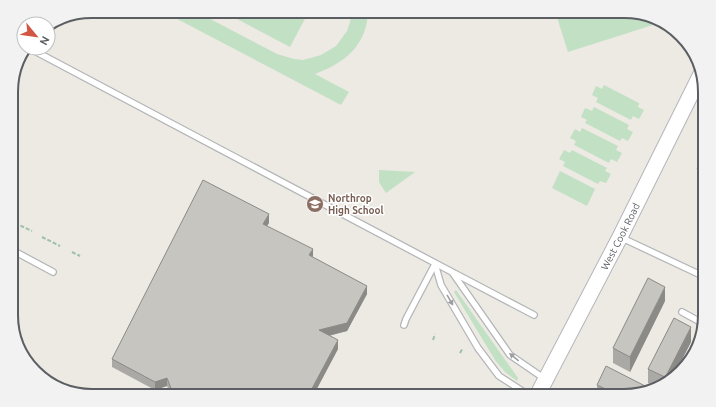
<svg xmlns="http://www.w3.org/2000/svg" width="716" height="407" viewBox="0 0 716 407" font-family="Ubuntu,sans-serif">
  <style>
    .green { fill: #c2e0c4 }
    .lines { fill: none; stroke-linecap: round; stroke-linejoin: round }
    .lane-casing { stroke: #b3b5b8; stroke-width: 8 }
    .secondary-casing { stroke: #b4b6bb; stroke-width: 17 }
    .path { stroke: #9cc0a9; stroke-width: 2; stroke-dasharray: 4 2; stroke-linecap: butt }
    .lane { stroke: #fff; stroke-width: 5.5 }
    .secondary { stroke: #fff; stroke-width: 15 }
    .wall { fill: #aba9a5 }
    .shaded-wall { fill: #8b8a86 }
    .building { fill: #c7c5c0; stroke: #8b8a86 }
    .oneway { fill: #9d9ea1 }
    .labels { text-anchor: middle; stroke-width: 3; stroke-linejoin: round; paint-order: stroke }
    .education-label { font-size: 10px; font-weight: bold; fill: #785e54; stroke: #fff; text-anchor: start }
    .street-label { font-size: 10px; fill: #5b5e62; stroke: #fff }
    .rim { fill: none; stroke: #5b5e62; stroke-width: 2 }
  </style>
  <rect width="100%" height="100%" fill="#eceae3"/>
  <g class="green">
    <path d="M162,11H195L277,54L294,59L303,60L321,55L336,46L347,31L350,22L352,11H368C367,45 345,63 315,74L349,92L341,105Z"/>
    <path d="M222,11H309L290,47Z"/>
    <path d="M555,11H624L659,20L656,24L568,52Z"/>
    <path d="M604,85L639,103L638,107L644,110L639,119L633,116L631,120L596,102L598,98L592,95L596,86L602,89Z"/>
    <path d="M594,107L629,125L627,129L633,132L628,141L622,138L620,141L585,123L587,120L581,117L585,108L592,111Z"/>
    <path d="M582,128L618,146L616,150L622,153L617,162L611,159L609,163L574,145L576,141L570,138L575,129L580,132Z"/>
    <path d="M564,150L570,153L572,150L607,168L605,171L611,174L606,183L600,181L598,184L563,166L565,162L559,159Z"/>
    <path d="M379,170L415,172L386,193L379,182Z"/>
    <path d="M560,171L595,189L587,206L552,188Z"/>
    <path d="M456,290L518,378L517,381L505,372L495,360L454,292Z"/>
  </g>
  <g class="lines">
    <g class="lane-casing">
      <g id="lane">
        <path d="M29,48L452,272L510,355L545,379"/>
        <path d="M620,237L705,277"/>
        <path d="M12,250L53,272"/>
        <path d="M435,264L441,285L478,348L499,376L530,396"/>
        <path d="M454,273L534,315"/>
        <path d="M682,312L704,324"/>
        <path d="M404,325L406,319L435,264"/>
      </g>
    </g>
    <g class="secondary-casing">
      <g id="secondary">
        <path id="s1" d="M537,396L620,237L701,74"/>
      </g>
    </g>
    <g class="path">
      <path d="M15,223L32,231"/>
      <path d="M42,237L60,246"/>
      <path d="M72,252L80,256"/>
      <path d="M433,340L435,334"/>
      <path d="M460,353L463,348"/>
    </g>
    <use href="#lane" class="lane"/>
    <use href="#secondary" class="secondary"/>
  </g>
  <g class="wall">
    <path d="M705,154V184L697,180V169Z"/>
    <path d="M269,223L267,226L367,294L347,331L329,336L338,349L313,396H171L167,386L155,390L112,367V359Z"/>
    <path d="M665,301L630,372L613,363V348Z"/>
    <path d="M691,342L669,382L655,387L648,383V369Z"/>
    <path d="M597,385L629,396H597Z"/>
  </g>
  <g class="shaded-wall">
    <path d="M269,214V223L263,232V224Z"/>
    <path d="M313,249V257L309,255Z"/>
    <path d="M367,286V294L347,331L319,338V330Z"/>
    <path d="M665,287V301L630,372V357Z"/>
    <path d="M691,327V342L673,378L669,382L667,383V374Z"/>
    <path d="M338,340V349L313,396H308Z"/>
    <path d="M167,378V386L155,390V382Z"/>
    <path d="M203,391V396H200Z"/>
  </g>
  <g class="building">
    <path d="M705,154V173L697,169Z"/>
    <path d="M203,180L269,214L263,224L313,249L309,255L367,286L347,323L319,330L338,340L308,396H212L203,391L200,396H174L167,378L155,382L112,359Z"/>
    <path d="M648,278L665,287L630,357L613,348Z"/>
    <path d="M674,318L691,327L667,374V378L648,369Z"/>
    <path d="M606,366L651,389L629,396H620L597,385Z"/>
  </g>
  <defs><path id="oneway-solid" d="M-6-.8H1V-3.2L6.5 0L1 3.2V.8H-6Z"/></defs>
  <g class="oneway">
    <use href="#oneway-solid" transform="translate(450 300) rotate(60)"/>
    <use href="#oneway-solid" transform="translate(514 357) rotate(-141)"/>
  </g>
  <defs>
    <g id="school-disc" transform="scale(0.9)"><circle r="9.5" fill="#8d6e63" stroke="#fff"/><path d="M0-5L7-2L0 1L-7-2ZM-4 1L0 2.5L4 1V4Q0 6-4 4Z" fill="#fff"/></g>
  </defs>
  <g fill-rule="evenodd">
    <use href="#school-disc" x="315" y="204"/>
  </g>
  <g class="labels">
    <g class="education-label">
      <text x="328" y="202">Northrop<tspan x="328" dy="12">High School</tspan></text>
    </g>
    <g class="street-label">
      <text dy="4" stroke="none"><textPath href="#s1" startOffset="180">West Cook Road</textPath></text>
    </g>
  </g>
  <path d="M0 0H716V407H0ZM92 18H624A74 74 0 0 1 698 92V315A74 74 0 0 1 624 389H92A74 74 0 0 1 18 315V92A74 74 0 0 1 92 18Z" fill="#f2f2f2" fill-rule="evenodd"/>
  <path class="rim" d="M92 18H624A74 74 0 0 1 698 92V315A74 74 0 0 1 624 389H92A74 74 0 0 1 18 315V92A74 74 0 0 1 92 18Z"/>
  <g transform="translate(36 36) rotate(119)"><circle r="19" fill="#ffffff" stroke="#bdbfc0"/>
  <path d="M0-3L7 15L0 10L-7 15Z" fill="#d25743"/>
  <text y="-6" font-size="11" font-weight="bold" text-anchor="middle" fill="#5b5e62">N</text>
  </g>
</svg>
